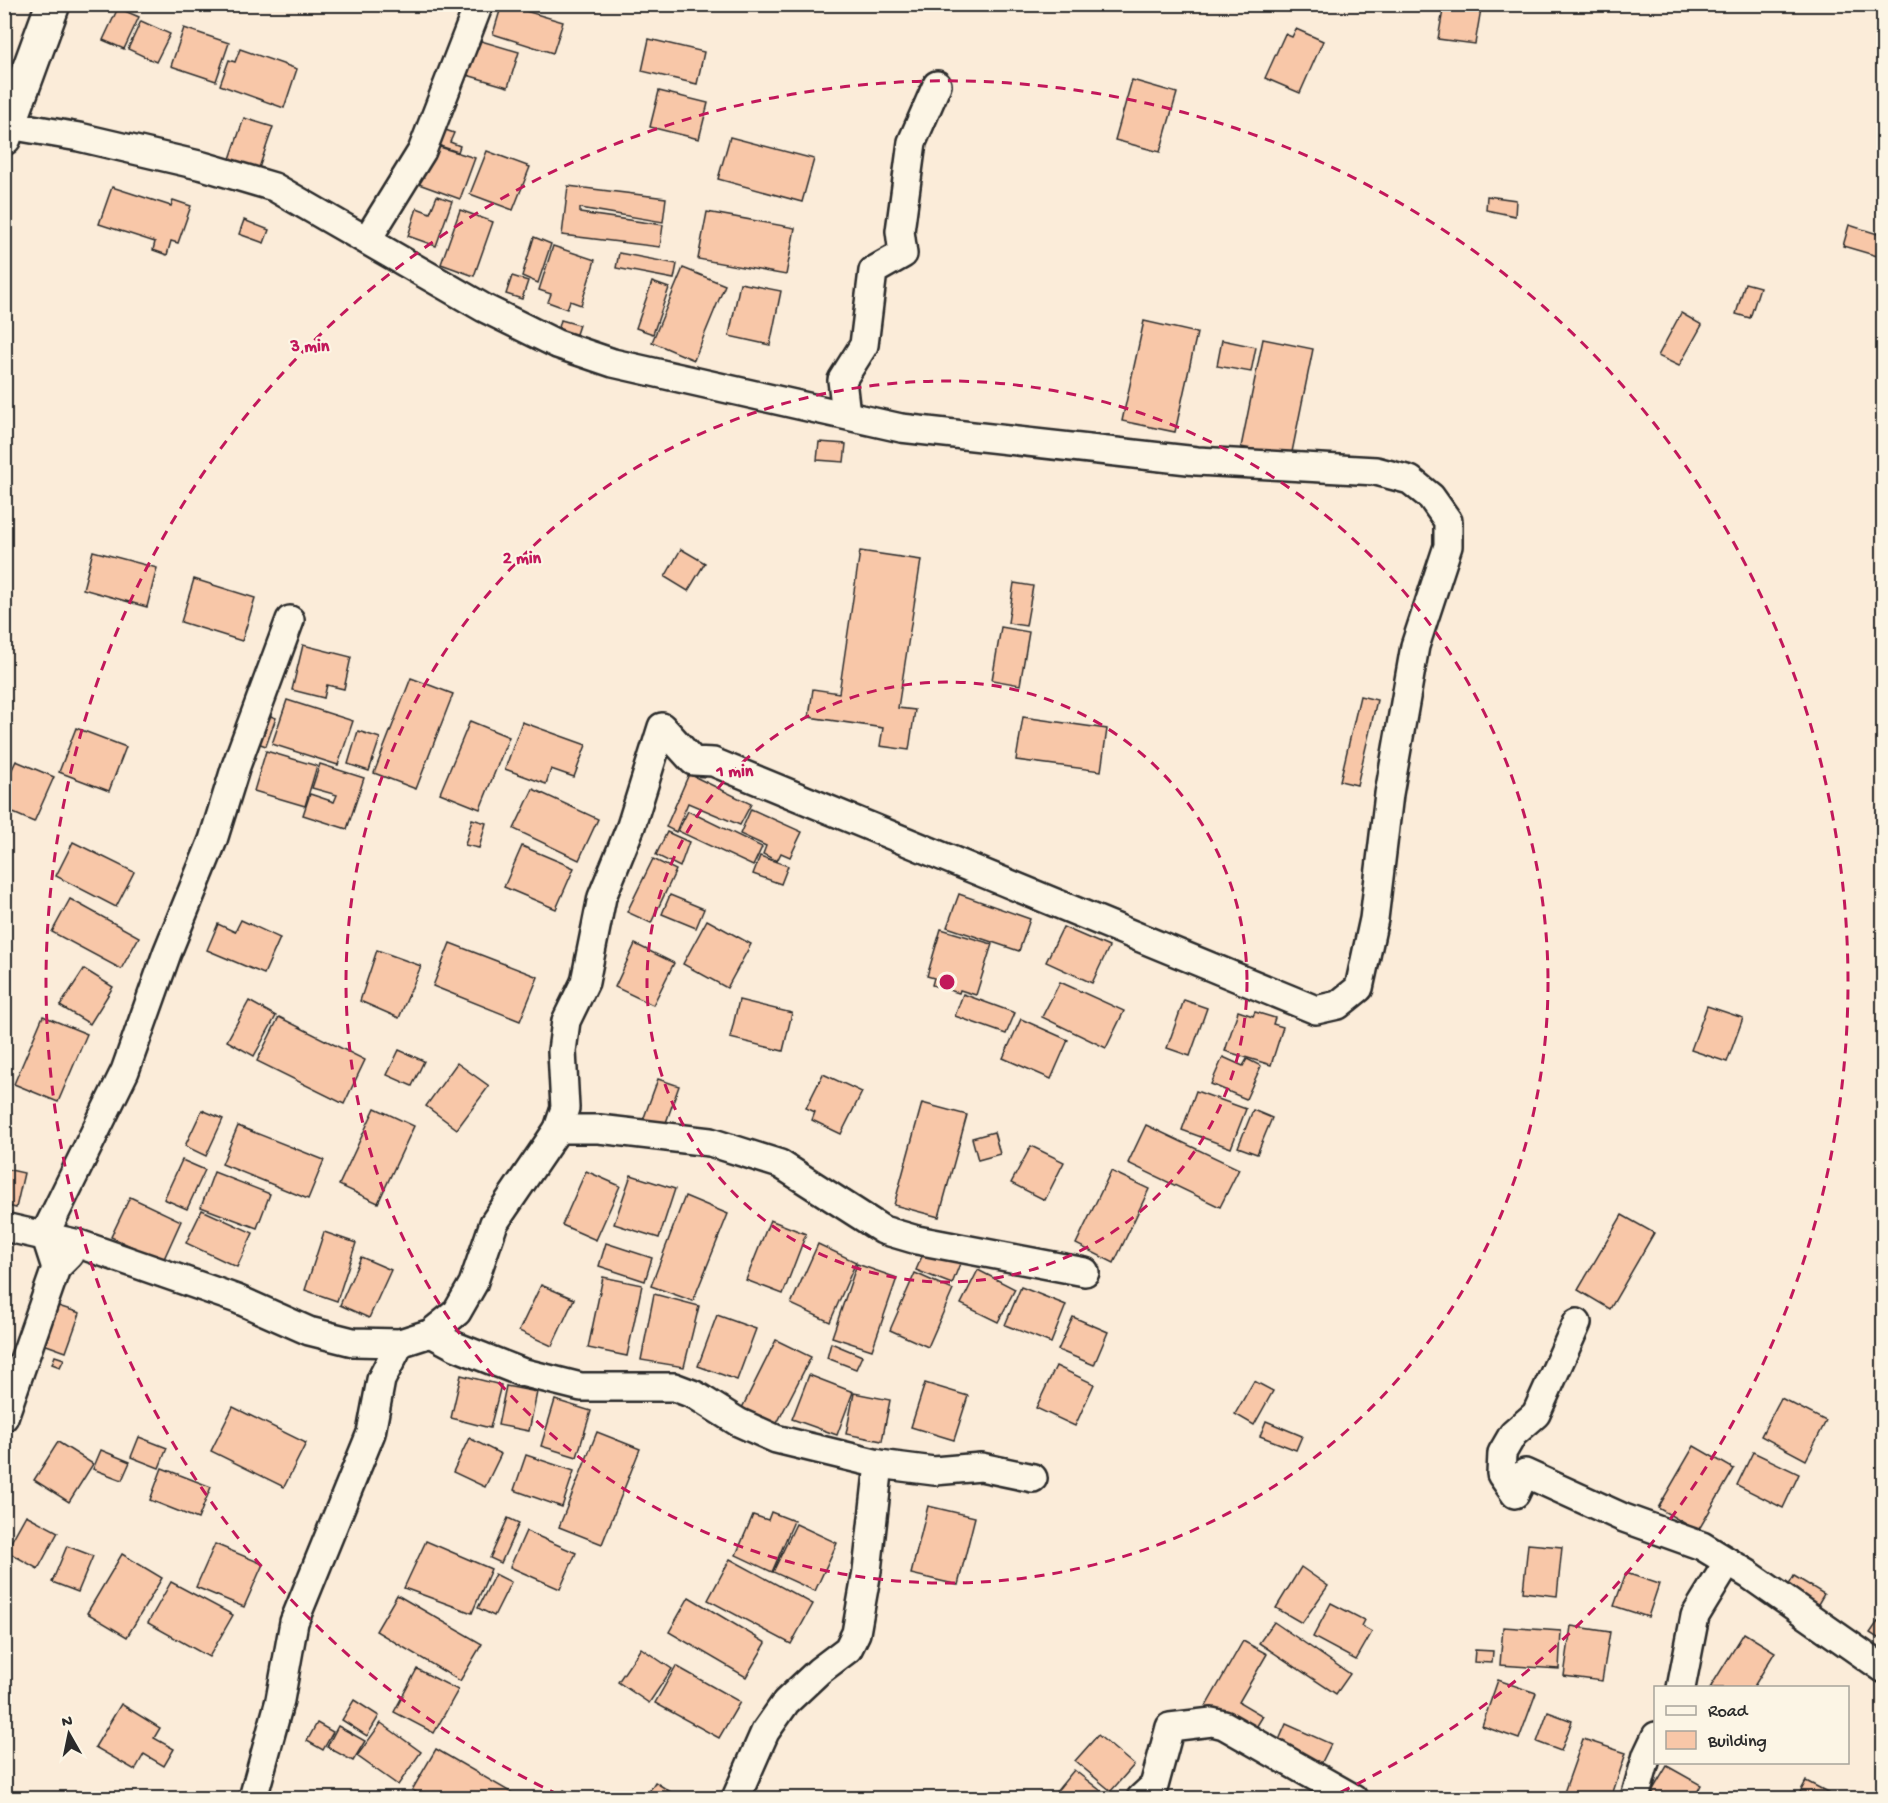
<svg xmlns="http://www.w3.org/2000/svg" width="1888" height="1803" viewBox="0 0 1888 1803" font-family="'Gochi Hand',sans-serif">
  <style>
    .building { fill: #f8c7a8; stroke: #2b2b2b; stroke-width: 1.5 }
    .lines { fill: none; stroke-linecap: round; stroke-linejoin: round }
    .street-casing { stroke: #2b2b2b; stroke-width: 32 }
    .highway-casing { stroke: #2b2b2b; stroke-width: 38 }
    .street { stroke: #fcf5e5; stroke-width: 27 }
    .highway { stroke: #fcf5e5; stroke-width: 33 }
    .ring { fill: none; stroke: #c2185b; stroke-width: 3; stroke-dasharray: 10 8 }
    .centre { fill: #c2185b; stroke: #fcf5e5; stroke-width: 3 }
    .ring-label { font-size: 18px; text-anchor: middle; font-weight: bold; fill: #c2185b; stroke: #fcf5e5; stroke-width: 4.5; stroke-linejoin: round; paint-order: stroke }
  </style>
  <rect width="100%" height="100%" fill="#fbecd9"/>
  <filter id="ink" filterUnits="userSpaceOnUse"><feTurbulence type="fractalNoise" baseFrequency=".0167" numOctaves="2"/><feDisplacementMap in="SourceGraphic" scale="12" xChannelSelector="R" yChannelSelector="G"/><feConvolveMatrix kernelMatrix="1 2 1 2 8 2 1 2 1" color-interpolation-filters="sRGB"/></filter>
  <g filter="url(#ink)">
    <g class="building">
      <path d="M502,4L563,22L553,53L493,34Z"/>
      <path d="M1444,4L1481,9L1475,44L1438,39Z"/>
      <path d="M118,8L139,17L124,49L103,40Z"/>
      <path d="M141,21L170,34L156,62L128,49Z"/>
      <path d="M184,28L229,43L216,81L171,66Z"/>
      <path d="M1296,29L1323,41L1300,93L1265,78L1285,34L1292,37Z"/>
      <path d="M471,38L519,52L508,87L460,73Z"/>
      <path d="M649,39L704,52L697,84L642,71Z"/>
      <path d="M240,49L297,69L284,108L220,85L229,60L235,62Z"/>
      <path d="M1132,80L1177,93L1160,152L1115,140Z"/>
      <path d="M659,91L708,103L699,139L650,127Z"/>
      <path d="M244,118L273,127L259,168L230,159Z"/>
      <path d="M437,127L454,133L450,142L460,146L458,152L431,143Z"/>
      <path d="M730,137L814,159L802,202L718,179Z"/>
      <path d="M430,144L475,158L460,199L416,183Z"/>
      <path d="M487,151L530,167L513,210L470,194Z"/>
      <path d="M568,186L666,198L663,222L580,208V213L663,225L660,247L562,235Z"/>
      <path d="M112,187L171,206L173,200L191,206L178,243L171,241L167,255L153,250L155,242L99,224Z"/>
      <path d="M437,196L452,201L436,246L408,236L417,208L430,213Z"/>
      <path d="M1487,196L1516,200L1515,216L1486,210Z"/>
      <path d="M460,210L493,222L474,276L441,264Z"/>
      <path d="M707,212L795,228L786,275L698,259Z"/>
      <path d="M244,220L269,230L264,243L239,234Z"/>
      <path d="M1849,225L1884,236V258L1843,246Z"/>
      <path d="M534,237L551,244L538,283L522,276Z"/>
      <path d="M553,246L595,260L581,305L570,301L567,309L548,302L551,294L539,290Z"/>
      <path d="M619,253L677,264L674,279L616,268Z"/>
      <path d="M683,268L725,285L694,360L652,342Z"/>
      <path d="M512,276L528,281L522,299L506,294Z"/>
      <path d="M652,282L669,288L653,334L636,328Z"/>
      <path d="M740,283L781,291L770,345L729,336Z"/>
      <path d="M1745,283L1760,287L1750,318L1736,314Z"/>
      <path d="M1681,313L1702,325L1679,366L1658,356Z"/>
      <path d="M561,320L579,325L574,340L557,335Z"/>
      <path d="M1144,321L1197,333L1175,432L1122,421Z"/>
      <path d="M1263,339L1313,349L1291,457L1241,447Z"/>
      <path d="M1222,340L1256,347L1251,372L1217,366Z"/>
      <path d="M819,442L846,444L844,462L817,460Z"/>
      <path d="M681,549L705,563L688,591L665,577Z"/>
      <path d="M93,551L157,568L147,607L83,589Z"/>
      <path d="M860,551L921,560L898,708L915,710L909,750L880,746L883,728L809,717L813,689L839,693Z"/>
      <path d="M194,579L255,598L242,641L181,622Z"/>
      <path d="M1014,583L1033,586L1026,626L1008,623Z"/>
      <path d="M1001,627L1029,632L1020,685L992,680Z"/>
      <path d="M303,645L351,657L344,689L327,685L324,698L292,690Z"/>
      <path d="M411,678L453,694L416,789L374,773Z"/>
      <path d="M1360,696L1377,700L1357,785L1340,781Z"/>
      <path d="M287,700L353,721L338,765L272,744Z"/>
      <path d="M262,713L276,718L266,746L252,741Z"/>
      <path d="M1023,717L1107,729L1101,771L1016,760Z"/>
      <path d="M470,721L509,737L480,809L440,793Z"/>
      <path d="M522,722L586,745L574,777L551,769L546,784L505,769Z"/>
      <path d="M76,728L126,747L109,791L59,772Z"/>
      <path d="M358,731L380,738L369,771L348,764Z"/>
      <path d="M266,751L317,766L305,806L254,791Z"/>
      <path d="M16,761L54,777L34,822L4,809V786Z"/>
      <path d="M320,764L364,778L347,829L303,815L310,794L334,802L337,795L312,788Z"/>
      <path d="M689,774L751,804L740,825L688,803L676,832L666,827Z"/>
      <path d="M533,789L598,819L579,860L514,829Z"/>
      <path d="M751,809L802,832L790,857L781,853L777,861L763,854L766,846L740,834Z"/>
      <path d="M688,811L762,847L753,866L678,831Z"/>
      <path d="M472,819L486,823L479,848L465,845Z"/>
      <path d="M667,832L689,842L680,867L656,855Z"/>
      <path d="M73,842L134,872L116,907L56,876Z"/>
      <path d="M522,846L574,868L556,909L504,887Z"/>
      <path d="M760,856L788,866L781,884L753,874Z"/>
      <path d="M653,859L676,870L651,923L627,912Z"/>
      <path d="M959,894L1030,919L1019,951L947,927Z"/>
      <path d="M670,895L704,909L696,928L662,914Z"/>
      <path d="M70,899L139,937L121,969L52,932Z"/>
      <path d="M241,920L280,938L264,974L207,950L218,924L235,932Z"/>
      <path d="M707,920L751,944L727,988L683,964Z"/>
      <path d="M1063,927L1109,947L1092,983L1046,962Z"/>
      <path d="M941,929L992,944L976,995L960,990L959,993L932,985L934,978L927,976Z"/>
      <path d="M450,943L538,977L520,1021L433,986Z"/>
      <path d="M635,944L674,963L653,1005L615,987Z"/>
      <path d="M377,950L421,966L399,1018L360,1001Z"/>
      <path d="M84,969L113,987L90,1024L60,1006Z"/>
      <path d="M1060,982L1124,1011L1106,1048L1042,1017Z"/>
      <path d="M963,994L1015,1013L1006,1034L955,1016Z"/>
      <path d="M739,1000L792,1013L783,1051L730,1038Z"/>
      <path d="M1184,1000L1207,1008L1190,1056L1167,1048Z"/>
      <path d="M249,1001L276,1016L254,1056L227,1041Z"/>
      <path d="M1707,1006L1743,1018L1727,1062L1691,1050Z"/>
      <path d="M1238,1011L1253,1016L1255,1012L1275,1018L1273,1024L1283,1027L1271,1065L1225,1051Z"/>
      <path d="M43,1016L87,1034L58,1102L14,1084Z"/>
      <path d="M279,1017L365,1060L344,1104L257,1061Z"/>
      <path d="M1021,1019L1068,1040L1051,1079L1003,1058Z"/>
      <path d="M399,1050L424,1061L412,1086L387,1075Z"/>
      <path d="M1223,1057L1243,1066L1247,1059L1261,1066L1246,1099L1211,1084Z"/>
      <path d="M457,1063L489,1086L457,1129L426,1106Z"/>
      <path d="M823,1074L862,1092L841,1134L812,1120L815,1112L806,1108Z"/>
      <path d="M658,1079L679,1086L663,1131L642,1123Z"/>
      <path d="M1196,1091L1246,1109L1231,1148L1182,1130Z"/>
      <path d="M922,1103L967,1115L939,1217L894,1205Z"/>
      <path d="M375,1108L414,1126L378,1203L339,1185Z"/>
      <path d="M202,1110L223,1119L206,1156L185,1146Z"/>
      <path d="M1253,1110L1272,1118L1257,1154L1238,1147Z"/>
      <path d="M1146,1125L1239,1169L1220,1207L1128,1163Z"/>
      <path d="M238,1126L324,1160L308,1199L222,1164Z"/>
      <path d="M994,1132L1000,1154L978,1160L972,1138Z"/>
      <path d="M1031,1146L1064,1162L1045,1200L1011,1183Z"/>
      <path d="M182,1160L205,1170L187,1209L164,1199Z"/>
      <path d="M6,1169L24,1173L16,1208L4,1205Z"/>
      <path d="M586,1171L620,1186L596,1240L562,1225Z"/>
      <path d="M1111,1171L1149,1189L1114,1263L1076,1244Z"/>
      <path d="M214,1172L270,1194L257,1228L201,1207Z"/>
      <path d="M631,1175L675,1189L659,1238L614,1224Z"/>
      <path d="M685,1196L728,1214L693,1301L651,1286Z"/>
      <path d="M130,1197L181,1221L163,1261L111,1237Z"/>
      <path d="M202,1210L253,1233L237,1267L186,1243Z"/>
      <path d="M1622,1215L1654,1233L1610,1309L1578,1290Z"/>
      <path d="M770,1220L806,1234L783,1294L746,1280Z"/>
      <path d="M324,1232L356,1243L337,1301L305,1290Z"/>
      <path d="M606,1243L652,1258L645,1281L599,1266Z"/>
      <path d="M818,1244L856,1262L830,1322L791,1304Z"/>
      <path d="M926,1247L961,1261L952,1284L916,1270Z"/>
      <path d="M361,1257L391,1270L369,1318L340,1305Z"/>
      <path d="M857,1264L897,1278L872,1350L832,1337Z"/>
      <path d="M978,1270L1015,1289L998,1322L961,1304Z"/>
      <path d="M915,1273L953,1290L928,1347L890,1330Z"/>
      <path d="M603,1277L642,1285L627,1356L588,1348Z"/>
      <path d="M541,1285L574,1299L552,1346L519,1331Z"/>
      <path d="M1021,1287L1066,1305L1051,1343L1005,1325Z"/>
      <path d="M654,1294L699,1306L684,1367L641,1360Z"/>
      <path d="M52,1304L80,1313L66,1352L38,1342Z"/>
      <path d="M717,1315L756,1329L737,1380L698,1366Z"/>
      <path d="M1073,1317L1108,1332L1094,1365L1058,1350Z"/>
      <path d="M776,1340L811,1357L772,1433L738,1416Z"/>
      <path d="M831,1343L862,1356L856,1369L827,1358Z"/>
      <path d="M55,1356L64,1359L60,1367L52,1364Z"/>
      <path d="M1056,1366L1094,1384L1075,1426L1036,1408Z"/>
      <path d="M461,1375L501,1385L490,1428L451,1418Z"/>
      <path d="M809,1375L853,1392L837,1435L792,1419Z"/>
      <path d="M1254,1381L1273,1391L1254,1425L1235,1414Z"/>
      <path d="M925,1383L968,1396L954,1440L911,1427Z"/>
      <path d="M506,1386L537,1392L529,1431L498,1425Z"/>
      <path d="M854,1393L890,1400L882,1441L846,1434Z"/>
      <path d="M1781,1398L1826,1421L1806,1460L1761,1436Z"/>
      <path d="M555,1400L591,1411L577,1457L541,1446Z"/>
      <path d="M233,1407L306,1443L284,1487L211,1451Z"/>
      <path d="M1266,1421L1302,1436L1296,1450L1260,1436Z"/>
      <path d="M597,1432L640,1449L602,1544L559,1527Z"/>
      <path d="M139,1437L167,1448L159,1468L131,1457Z"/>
      <path d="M469,1438L501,1454L485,1487L453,1472Z"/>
      <path d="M58,1442L93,1464L69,1502L34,1480Z"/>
      <path d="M1694,1446L1734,1469L1698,1531L1658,1508Z"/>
      <path d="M101,1450L130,1462L122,1480L93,1469Z"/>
      <path d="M1753,1452L1799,1474L1783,1508L1737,1485Z"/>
      <path d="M526,1455L574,1471L562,1507L514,1490Z"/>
      <path d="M162,1468L211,1487L198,1519L150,1500Z"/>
      <path d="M928,1506L975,1517L958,1585L911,1574Z"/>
      <path d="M771,1512L794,1521L772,1572L736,1555L753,1515L768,1520Z"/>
      <path d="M26,1515L58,1532L38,1569L6,1551Z"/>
      <path d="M508,1518L519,1523L501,1563L490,1558Z"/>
      <path d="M796,1524L837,1543L815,1591L773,1572Z"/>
      <path d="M526,1531L576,1553L560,1589L510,1567Z"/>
      <path d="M426,1541L491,1569L472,1613L404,1588Z"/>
      <path d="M215,1544L263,1564L244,1607L196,1587Z"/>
      <path d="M1528,1544L1562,1547L1557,1596L1523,1592Z"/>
      <path d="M67,1546L93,1556L78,1592L52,1582Z"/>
      <path d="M122,1554L162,1578L127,1637L87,1613Z"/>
      <path d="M730,1559L813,1604L791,1644L708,1600Z"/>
      <path d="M1301,1567L1328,1586L1302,1623L1276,1608Z"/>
      <path d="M1626,1573L1659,1584L1648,1617L1614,1606Z"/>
      <path d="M495,1574L511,1582L494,1616L478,1608Z"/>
      <path d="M1794,1576L1824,1594L1814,1611L1784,1594Z"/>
      <path d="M171,1582L233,1615L209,1657L148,1623Z"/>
      <path d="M397,1595L482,1644L460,1681L376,1631Z"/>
      <path d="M689,1597L766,1643L746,1677L669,1632Z"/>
      <path d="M1331,1603L1364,1620L1361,1626L1372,1632L1356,1660L1313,1637Z"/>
      <path d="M1884,1613V1642L1870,1633Z"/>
      <path d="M1274,1622L1350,1674L1336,1694L1259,1643Z"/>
      <path d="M1571,1626L1610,1632L1602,1681L1564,1676Z"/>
      <path d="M1503,1627L1561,1631L1559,1669L1500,1665Z"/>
      <path d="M1744,1633L1775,1652L1753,1688H1710Z"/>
      <path d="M1243,1641L1267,1654L1239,1702L1263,1716L1252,1734L1205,1708Z"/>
      <path d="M641,1648L672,1669L649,1703L618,1682Z"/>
      <path d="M1475,1650L1493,1651L1492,1663L1474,1662Z"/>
      <path d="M676,1666L740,1702L719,1738L655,1703Z"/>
      <path d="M417,1669L458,1690L434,1733L394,1712Z"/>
      <path d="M1498,1680L1536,1693L1519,1739L1482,1726Z"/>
      <path d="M354,1700L379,1716L367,1736L342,1720Z"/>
      <path d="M121,1704L160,1728L154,1738L174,1749L164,1766L144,1754L135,1770L95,1747Z"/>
      <path d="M1548,1712L1572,1721L1561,1751L1537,1742Z"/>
      <path d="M317,1723L333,1732L323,1750L307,1741Z"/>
      <path d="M381,1723L421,1752L398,1785L357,1756Z"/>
      <path d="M1286,1724L1331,1744L1320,1766L1276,1747Z"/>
      <path d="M338,1726L365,1741L353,1761L327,1747Z"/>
      <path d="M1098,1735L1134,1765L1111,1791L1075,1761Z"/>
      <path d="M1583,1739L1626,1753L1611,1798H1562Z"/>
      <path d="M436,1749L519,1797L427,1798L412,1790Z"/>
      <path d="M1667,1766L1701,1785L1694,1798H1648Z"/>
      <path d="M1074,1770L1110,1798H1051Z"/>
      <path d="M1806,1781L1839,1798H1797Z"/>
      <path d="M655,1782L677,1796L675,1798H645Z"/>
      <path d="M564,1790L578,1798H559Z"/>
    </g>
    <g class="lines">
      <g class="street-casing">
        <g id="street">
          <path d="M367,240L422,151L479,4"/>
          <path d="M846,414L842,380L864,345L873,271L903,254L900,231L912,142L937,85"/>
          <path d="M558,1129H599L710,1142L780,1164L883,1230L917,1240L1085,1272"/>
          <path d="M4,1227L79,1244L237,1299L309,1331L353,1342L400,1343L431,1333L457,1312L473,1284L494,1223L558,1129L565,1108L562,1051L566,1021L585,982L602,897L631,826L662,727L693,761L713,762L1316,1010L1338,1005L1359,988L1374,919L1389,794L1415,646L1448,546V521L1431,497L1410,480L1376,471L1197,461L901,428L613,363L557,344L484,308L274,187L203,166L79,137L9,125"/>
          <path d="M56,1268L45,1234L125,1071L167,953L213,840L236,766L290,620"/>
          <path d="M1577,1323L1536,1414L1513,1434L1502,1453L1501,1474L1515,1494L1525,1473L1624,1518L1702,1546L1748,1574L1884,1669"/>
          <path d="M431,1333L455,1346L521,1372L581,1387H674L695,1395L738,1422L776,1439L879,1464L934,1471L981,1467L1033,1478"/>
          <path d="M4,1417L56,1268L69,1255"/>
          <path d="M1681,1688L1695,1616L1728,1562"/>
          <path d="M253,1798L280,1700L294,1622L371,1433L381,1380L400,1343"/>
          <path d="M736,1798L765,1732L786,1702L819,1671L848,1649L856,1633L867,1571L879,1464"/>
          <path d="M1141,1798L1154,1786L1170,1727L1212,1722L1224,1725L1353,1798"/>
          <path d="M1635,1798L1647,1755L1656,1736"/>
        </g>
      </g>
      <g class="highway-casing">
        <path id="highway" d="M4,138L53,4"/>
      </g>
      <use href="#street" class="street"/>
      <use href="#highway" class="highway"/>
    </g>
  </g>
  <g class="ring">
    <circle cx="947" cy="982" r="300"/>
    <circle cx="947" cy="982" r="601"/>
    <path d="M559 1795A901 901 0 1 1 1335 1795"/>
  </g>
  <circle cx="947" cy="982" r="9" class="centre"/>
  <g class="ring-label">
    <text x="310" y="351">3 min</text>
    <text x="522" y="563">2 min</text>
    <text x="735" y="776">1 min</text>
  </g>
  <rect width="1888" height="1803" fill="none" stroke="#fcf5e5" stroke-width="24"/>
  <rect x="12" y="12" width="1864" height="1779" fill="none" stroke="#2b2b2b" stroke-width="2" filter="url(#ink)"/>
  <rect x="1654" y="1686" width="195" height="78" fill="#fcf5e5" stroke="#a8a49b" stroke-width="1.5"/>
  <rect x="1666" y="1706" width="30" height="9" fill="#fcf5e5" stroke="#a8a49b" stroke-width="1.5"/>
  <text x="1708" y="1716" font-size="18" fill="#2b2b2b">Road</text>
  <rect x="1666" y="1731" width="30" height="18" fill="#f8c7a8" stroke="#a8a49b" stroke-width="1.5"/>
  <text x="1708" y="1746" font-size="18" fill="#2b2b2b">Building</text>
  <g transform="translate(69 1734) rotate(351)" stroke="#fcf5e5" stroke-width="4.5" paint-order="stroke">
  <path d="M0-4.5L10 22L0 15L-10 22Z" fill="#2b2b2b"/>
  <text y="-9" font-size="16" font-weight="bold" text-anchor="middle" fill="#2b2b2b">N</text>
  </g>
</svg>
